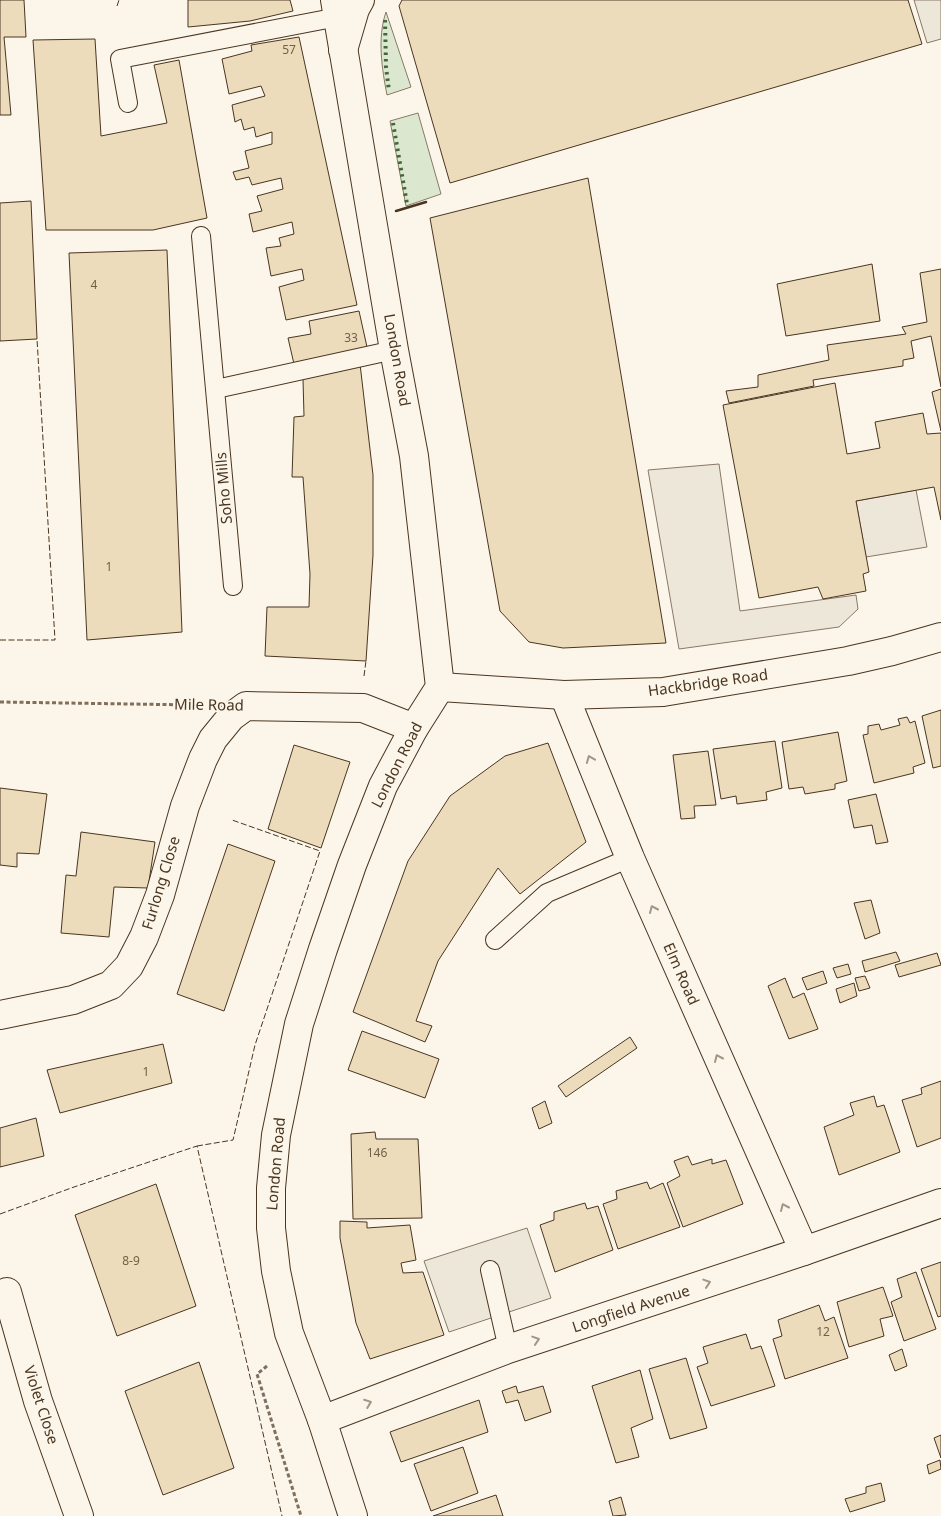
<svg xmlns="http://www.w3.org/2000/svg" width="941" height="1516" viewBox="0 0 941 1516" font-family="'Noto Sans',sans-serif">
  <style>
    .green { fill: #dce7d0; stroke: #887966 }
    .parking { fill: #ede7d9; stroke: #887966 }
    .building { fill: #ecdcbc; stroke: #4a3520 }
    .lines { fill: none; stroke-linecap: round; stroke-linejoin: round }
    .lane-casing { stroke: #4a3520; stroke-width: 20 }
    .street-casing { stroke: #4a3520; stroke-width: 30 }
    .secondary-casing { stroke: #4a3520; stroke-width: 30 }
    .primary-casing { stroke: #4a3520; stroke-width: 30 }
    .path { stroke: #7f6f5c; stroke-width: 3; stroke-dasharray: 4 2.5; stroke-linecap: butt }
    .lane { stroke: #fbf6e9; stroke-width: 18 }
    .street { stroke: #fbf6e9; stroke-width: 28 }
    .secondary { stroke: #fbf6e9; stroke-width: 28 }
    .primary { stroke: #fbf6e9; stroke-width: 28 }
    .hedge { stroke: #436837; stroke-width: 4; stroke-dasharray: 2.5 4; stroke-linecap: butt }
    .fence { stroke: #4a3520; stroke-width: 1; stroke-dasharray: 6 2.5; stroke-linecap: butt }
    .wall { stroke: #4a3520; stroke-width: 2.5 }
    .oneway { stroke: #a29684 }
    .labels { text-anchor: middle; stroke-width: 4; stroke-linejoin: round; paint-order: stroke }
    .number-label { font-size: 12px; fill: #725f47 }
    .street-label { font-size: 15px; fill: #4a3520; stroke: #fbf6e9 }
  </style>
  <rect width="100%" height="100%" fill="#fbf6e9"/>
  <g class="green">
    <path d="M386,12L411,87L387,95C382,69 377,38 386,12Z"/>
    <path d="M418,113L441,194L406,206L390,121Z"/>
  </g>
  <g class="parking">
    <path d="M914,0H941V39L927,43Z"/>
    <path d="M719,464L740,611L856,595L858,609L839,627L679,649L648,470Z"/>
    <path d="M916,490L927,547L866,557L856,501Z"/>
    <path d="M527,1228L551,1298L449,1332L424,1261Z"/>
  </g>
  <g class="building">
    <path d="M0,0H24L26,37H4L11,115H0Z"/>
    <path d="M188,0H290L293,11L250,21L188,27Z"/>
    <path d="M402,0H908L922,44L450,183L399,6Z"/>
    <path d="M299,37L357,305L286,320L279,287L304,280L302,269L271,276L266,248L281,246L279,238L294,234L292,222L253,232L249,214L262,211L257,196L283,189L281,178L252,185L249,177L236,180L233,172L249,168L245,151L272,144V132L256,137L254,127L244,130L241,119L235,122L232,105L265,96L261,86L229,94L222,59L252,51L251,45Z"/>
    <path d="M95,39L101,136L167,123L154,65L179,60L207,218L153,230H46L33,40Z"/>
    <path d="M588,178L666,643L563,648L529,642L500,611L430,218Z"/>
    <path d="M31,201L37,339L0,341V203Z"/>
    <path d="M167,250L182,632L87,640L69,253Z"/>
    <path d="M872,264L880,321L786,336L777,284Z"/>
    <path d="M941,269V387L931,336L911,341L914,358L903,360V366L813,380L814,386L729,403L726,391L758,387V375L829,360L827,345L906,334L902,327L927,322L920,273Z"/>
    <path d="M359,311L367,347L294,364L288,338L311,334L309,321Z"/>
    <path d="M360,364L373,475V555L366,661L265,656L267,607H309L310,574L303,477H292L294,417L304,416L303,379Z"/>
    <path d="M835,383L847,454L880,448L875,422L923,413L927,434L941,433V520L934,487L856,501L869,572L863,574L866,591L823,599L818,587L759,598L723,405Z"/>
    <path d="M941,389V431L932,392Z"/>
    <path d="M941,710V766L933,768L922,716Z"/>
    <path d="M907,717L910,723L915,721L925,763L913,767L914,773L874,783L863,735L868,734V726L879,724L881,730L900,725L898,719Z"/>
    <path d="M838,732L847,781L835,784V789L805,794L803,787L789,789L782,742Z"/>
    <path d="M775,741L782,788L766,792L767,800L737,804L736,796L721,799L713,749Z"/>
    <path d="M548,743L586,842L520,894L498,868L438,961L416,1021L432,1026L425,1042L353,1012L408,861L450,796L505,756Z"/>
    <path d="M294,745L350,762L321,848L268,829Z"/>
    <path d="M708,751L716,805L694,806L695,818L681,819L673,755Z"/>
    <path d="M0,788L47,794L39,854L17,853V867L0,865Z"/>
    <path d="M876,794L888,842L876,844L872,825L854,828L848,800Z"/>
    <path d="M81,832L155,842L148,888L114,887L109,937L61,933L66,875L76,876Z"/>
    <path d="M228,844L275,861L224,1011L177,994Z"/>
    <path d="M871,900L880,933L865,939L854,903Z"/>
    <path d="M896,952L900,961L865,972L862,961Z"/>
    <path d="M937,953L941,965L899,977L895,965Z"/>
    <path d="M848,964L851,974L837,978L833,968Z"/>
    <path d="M823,971L827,983L807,990L802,978Z"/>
    <path d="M865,976L870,988L859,991L855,978Z"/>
    <path d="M785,978L793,998L804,993L818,1029L789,1039L768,986Z"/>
    <path d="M854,983L857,996L840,1003L836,989Z"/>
    <path d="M362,1031L439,1059L425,1098L348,1070Z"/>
    <path d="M630,1037L637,1048L566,1097L558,1086Z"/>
    <path d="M163,1044L172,1083L60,1113L47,1070Z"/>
    <path d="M941,1081V1138L917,1147L902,1100L922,1094L921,1088Z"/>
    <path d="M874,1096L877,1107L884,1105L900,1152L839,1175L824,1127L854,1115L850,1103Z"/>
    <path d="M545,1101L552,1123L539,1129L532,1108Z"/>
    <path d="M36,1118L44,1156L0,1167V1128Z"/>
    <path d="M375,1132L376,1139H418L422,1218L353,1219L351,1134Z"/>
    <path d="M688,1156L692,1165L712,1159V1164L726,1160L743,1204L683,1227L667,1183L680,1176L674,1161Z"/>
    <path d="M647,1182L650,1189L663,1183L680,1227L618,1249L603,1204L617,1199L616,1191Z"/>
    <path d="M156,1184L196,1306L117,1336L75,1215Z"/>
    <path d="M585,1203L587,1209L598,1206L613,1250L555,1272L540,1225L554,1220V1212Z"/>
    <path d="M340,1221L367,1222V1228L410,1225L416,1260L401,1263L403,1273L423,1272L444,1335L370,1359L356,1323L340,1238Z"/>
    <path d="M941,1262V1316L938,1317L921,1269Z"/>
    <path d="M916,1272L936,1329L904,1341L891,1302L902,1297L897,1279Z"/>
    <path d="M883,1287L893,1316L880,1319L884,1336L849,1347L837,1302Z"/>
    <path d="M819,1305L825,1321L834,1317L848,1358L785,1379L773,1339L782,1336L778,1320Z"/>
    <path d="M746,1334L751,1349L761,1346L775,1386L711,1406L697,1367L708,1363L703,1347Z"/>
    <path d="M902,1349L907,1366L895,1371L889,1355Z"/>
    <path d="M686,1358L707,1428L670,1439L649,1369Z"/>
    <path d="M199,1362L234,1468L163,1495L125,1391Z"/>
    <path d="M640,1370L653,1419L631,1428L639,1457L616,1463L592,1386Z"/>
    <path d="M516,1386L518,1393L543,1386L551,1412L525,1421L518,1400L506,1403L502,1391Z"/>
    <path d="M479,1400L488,1432L401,1462L390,1432Z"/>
    <path d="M941,1435V1458L934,1438Z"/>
    <path d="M463,1447L478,1493L431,1511L414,1464Z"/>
    <path d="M940,1460L941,1469L929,1474L927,1465Z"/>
    <path d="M881,1483L885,1501L850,1512L845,1499L866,1493V1487Z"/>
    <path d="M496,1495L503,1516H433Z"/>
    <path d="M621,1497L626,1515L613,1516L609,1501Z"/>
  </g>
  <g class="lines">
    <g class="lane-casing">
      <g id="lane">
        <path d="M128,103L120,59L338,17"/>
        <path d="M201,236L233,586"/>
        <path d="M216,389L394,350"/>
        <path d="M495,940L547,893L630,858"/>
        <path d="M490,1270L508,1349"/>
      </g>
    </g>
    <g class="street-casing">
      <g id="street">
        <path d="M343,50L355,9L360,0"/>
        <path d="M564,695L630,858L804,1251"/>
        <path d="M0,1015L73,1000L111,985L129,966L144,937L160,895L185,806L203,759L213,739L231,717L246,706L363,708L414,728"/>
        <path d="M7,1292L38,1401L79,1516"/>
        <path d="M322,1420L508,1349L804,1251L941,1203"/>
      </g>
    </g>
    <g class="secondary-casing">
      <path id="secondary" d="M440,687L564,695L663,692L848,661L892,651L941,637"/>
    </g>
    <g class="primary-casing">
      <path id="primary" d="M335,0L394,350L414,456L440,687L414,728L383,786L352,865L323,949L299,1024L276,1135L271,1188V1228L276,1271L289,1333L322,1420L353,1516"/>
    </g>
    <g class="path">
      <path d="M0,702L197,705"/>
      <path d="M267,1366L257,1374L301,1516"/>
    </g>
    <use href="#lane" class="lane"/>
    <use href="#street" class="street"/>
    <use href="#secondary" class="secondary"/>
    <use href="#primary" class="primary"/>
    <g class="hedge">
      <path d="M385,20L386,67L389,91"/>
      <path d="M393,123L407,204"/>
    </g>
    <g class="fence">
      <path d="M117,6L119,0"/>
      <path d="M0,640H55L37,339"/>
      <path d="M364,676L366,661"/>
      <path d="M197,1146L233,1140L255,1045L320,851L232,820"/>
      <path d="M0,1214L74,1187L197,1146L282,1516"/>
    </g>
    <path class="wall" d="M396,211L426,202"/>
  </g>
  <defs><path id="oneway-chevron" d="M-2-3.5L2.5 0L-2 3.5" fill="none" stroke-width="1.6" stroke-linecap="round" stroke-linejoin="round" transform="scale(1.25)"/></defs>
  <g class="oneway">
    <use href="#oneway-chevron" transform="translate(590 759) rotate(-112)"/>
    <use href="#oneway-chevron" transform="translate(653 909) rotate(-114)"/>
    <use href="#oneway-chevron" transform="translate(718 1058) rotate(-114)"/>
    <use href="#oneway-chevron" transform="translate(784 1207) rotate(-114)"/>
    <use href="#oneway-chevron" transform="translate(707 1283) rotate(-18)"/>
    <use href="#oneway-chevron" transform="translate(536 1340) rotate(-18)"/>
    <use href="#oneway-chevron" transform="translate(368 1403) rotate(-21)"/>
  </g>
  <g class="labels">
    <g class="number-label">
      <text x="289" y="54">57</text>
      <text x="94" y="289">4</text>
      <text x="351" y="342">33</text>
      <text x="109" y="571">1</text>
      <text x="146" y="1076">1</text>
      <text x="377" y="1157">146</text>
      <text x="131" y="1265">8-9</text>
      <text x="823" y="1336">12</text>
    </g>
    <g class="street-label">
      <text transform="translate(397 360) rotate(80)" y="5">London Road</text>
      <text transform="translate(224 488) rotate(-95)" y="5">Soho Mills</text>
      <text transform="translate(708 683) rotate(-8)" y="5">Hackbridge Road</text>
      <text transform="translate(209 705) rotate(1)" y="5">Mile Road</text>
      <text transform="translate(397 765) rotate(-63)" y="5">London Road</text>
      <text transform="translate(161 883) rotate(-73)" y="5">Furlong Close</text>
      <text transform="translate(681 974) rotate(66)" y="5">Elm Road</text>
      <text transform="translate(276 1164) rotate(-85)" y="5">London Road</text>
      <text transform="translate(631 1309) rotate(-18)" y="5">Longfield Avenue</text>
      <text transform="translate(41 1405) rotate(72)" y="5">Violet Close</text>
    </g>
  </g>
</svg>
